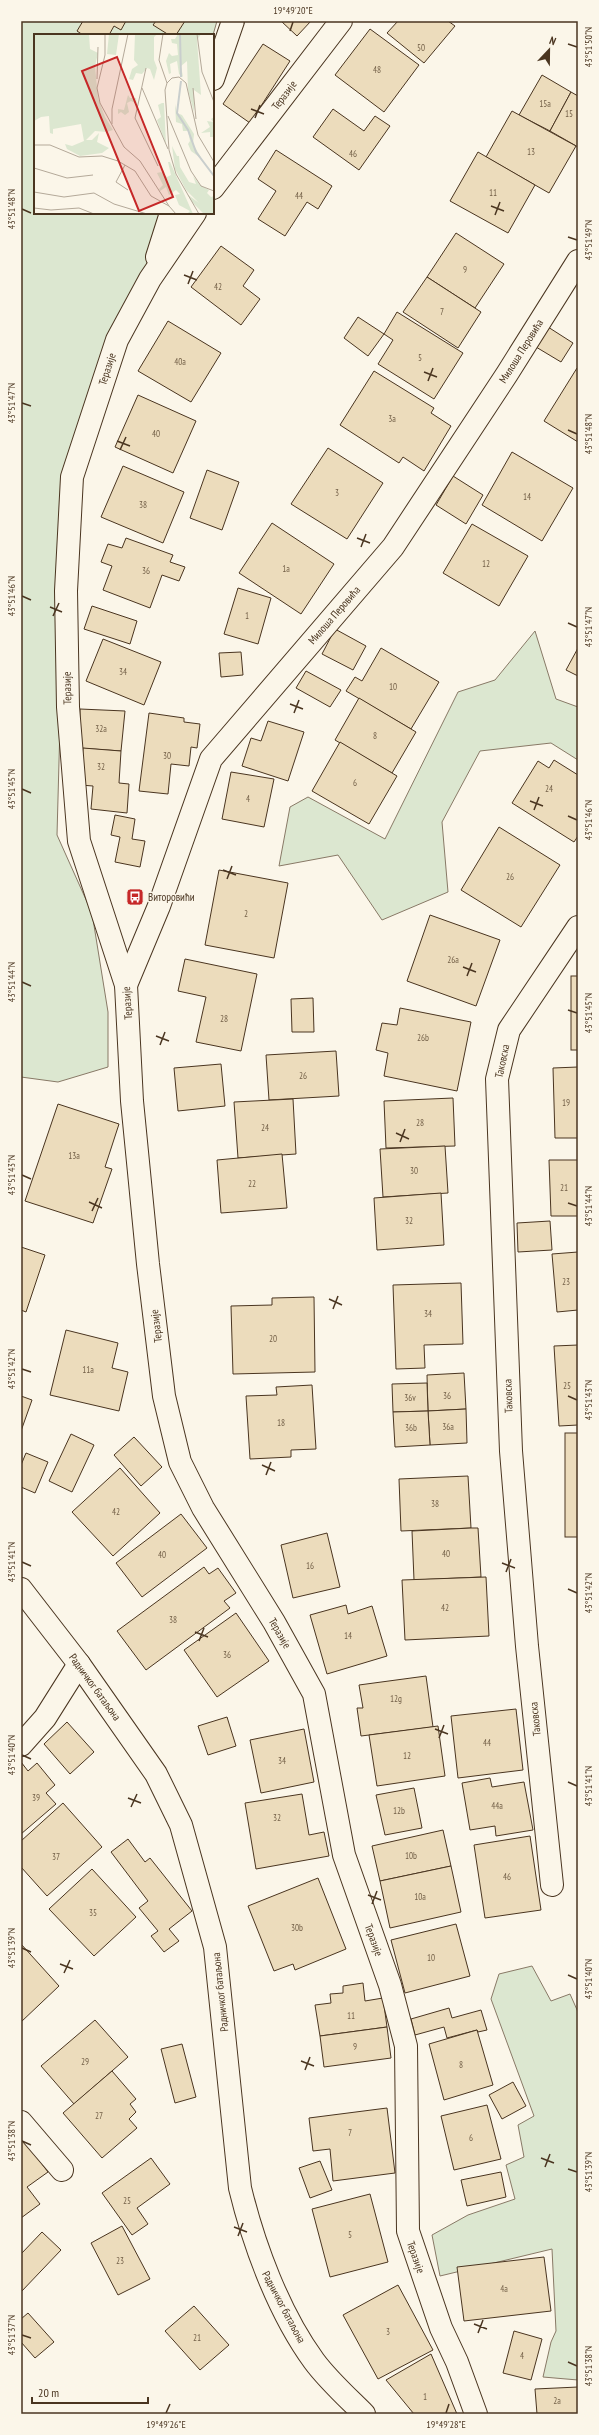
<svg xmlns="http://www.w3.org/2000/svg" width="599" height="2435" viewBox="0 0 599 2435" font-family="'PT Sans Narrow',sans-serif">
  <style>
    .green { fill: #dce7d0; stroke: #887966 }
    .building { fill: #ecdcbc; stroke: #4a3520 }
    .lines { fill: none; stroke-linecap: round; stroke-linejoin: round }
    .minor-casing { stroke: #4a3520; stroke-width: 24 }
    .major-casing { stroke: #4a3520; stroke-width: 24 }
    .minor { stroke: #fbf6e9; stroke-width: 22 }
    .major { stroke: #fbf6e9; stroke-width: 22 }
    .ticks { fill: none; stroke: #4a3520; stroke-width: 1.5 }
    .labels { text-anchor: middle; stroke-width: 3; stroke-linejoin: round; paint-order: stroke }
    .number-label { font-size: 9px; fill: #725f47 }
    .street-label { font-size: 11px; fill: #4a3520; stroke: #fbf6e9 }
    .poi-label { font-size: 11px; fill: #4a3520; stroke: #fbf6e9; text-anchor: start }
    .inset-river { fill: none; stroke: #c9cecd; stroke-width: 2 }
    .inset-road { fill: none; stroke: #b4a999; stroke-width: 1 }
    .view { fill: #c62828; fill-opacity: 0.15; stroke: #c62828; stroke-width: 2 }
    .inset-edge { fill: none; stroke: #4a3520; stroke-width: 2 }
    .neatline { fill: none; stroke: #4a3520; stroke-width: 1.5 }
    .ticks-label { font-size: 10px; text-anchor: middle; fill: #4a3520 }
  </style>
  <rect width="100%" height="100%" fill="#fbf6e9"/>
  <g class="green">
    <path d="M21,21H217L213,35H35V213H161L144,279L66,505L57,835L92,913L108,1012V1067L58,1082L21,1077Z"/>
    <path d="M535,631L556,699L578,707V760L551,743L480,751L442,822L448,892L382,920L338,855L279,866L290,807L308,797L385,839L458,692L495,680Z"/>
    <path d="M532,1966L551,2001L570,1994L578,2012V2380L543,2377L551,2342L556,2331L552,2249L440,2276L432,2235L468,2215L515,2199L506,2165L524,2157L518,2125L534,2116L491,1999L499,1974Z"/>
  </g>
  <g class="building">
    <path d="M83,21H126L121,30L114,26L109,35H83L77,31Z"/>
    <path d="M156,21H185L176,35H169L153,25Z"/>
    <path d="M281,21H311L297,36Z"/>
    <path d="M398,21H448L455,26L424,63L387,33Z"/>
    <path d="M370,29L419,65L384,112L335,75Z"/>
    <path d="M263,44L290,61L250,123L223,104Z"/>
    <path d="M542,75L571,92L550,131L519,115Z"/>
    <path d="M571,92L578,96V147L550,131Z"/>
    <path d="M333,109L364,131L375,116L390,126L359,170L313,137Z"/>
    <path d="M512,111L576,146L549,193L486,157Z"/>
    <path d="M276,150L332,186L318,209L307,202L285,236L258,219L276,191L258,179Z"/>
    <path d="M478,152L535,185L508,233L450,201Z"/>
    <path d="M456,233L504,264L475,308L427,277Z"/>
    <path d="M221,246L254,270L243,286L260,299L241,325L191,287Z"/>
    <path d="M427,277L481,312L458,348L403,312Z"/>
    <path d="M397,312L463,353L434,399L378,364L393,340L384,334Z"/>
    <path d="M358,317L384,334L368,356L344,338Z"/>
    <path d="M168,321L221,353L191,402L138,371Z"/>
    <path d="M548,327L573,343L561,362L536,347Z"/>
    <path d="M577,368L578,369V442L544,421Z"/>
    <path d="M374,371L434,408L431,413L451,426L424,471L403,457L399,463L340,425Z"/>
    <path d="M138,395L196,421L173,473L115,447Z"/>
    <path d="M328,448L383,483L347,539L291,504Z"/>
    <path d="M512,452L573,488L542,541L482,505Z"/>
    <path d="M123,466L184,492L163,543L101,517Z"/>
    <path d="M207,470L239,482L222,530L190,518Z"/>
    <path d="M453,476L483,495L466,524L436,505Z"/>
    <path d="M272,523L334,564L301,614L239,573Z"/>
    <path d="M472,524L528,556L499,606L443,573Z"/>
    <path d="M126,538L173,555L170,562L185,567L179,581L162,575L150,608L103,590L112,566L101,562L108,544L122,548Z"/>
    <path d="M238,588L271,598L258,644L224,634Z"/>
    <path d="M92,606L137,621L130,644L84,629Z"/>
    <path d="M335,629L366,646L353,670L322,654Z"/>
    <path d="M103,639L161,662L144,705L86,681Z"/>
    <path d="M381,648L439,682L411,729L346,691L355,677L362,681Z"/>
    <path d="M578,648V676L566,670Z"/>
    <path d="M241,652L243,675L221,677L219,653Z"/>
    <path d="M306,671L341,690L330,707L296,688Z"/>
    <path d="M359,698L416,732L392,773L335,740Z"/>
    <path d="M80,709L125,711L121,751L79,748Z"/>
    <path d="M149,713L184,718V722L200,724L197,748L191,747L189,766L171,764L168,794L139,791Z"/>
    <path d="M268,721L304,732L288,781L242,766L251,738L261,741Z"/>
    <path d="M340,742L397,776L369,824L312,791Z"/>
    <path d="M83,748L121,751L119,783L129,784L127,813L91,809L93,786L80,785Z"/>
    <path d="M554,760L578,775V836L574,842L512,803L538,761L549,768Z"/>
    <path d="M231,772L274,779L264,827L222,819Z"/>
    <path d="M115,815L135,819L132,839L145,841L140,867L115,862L120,837L111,835Z"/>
    <path d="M499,827L560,865L521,927L461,890Z"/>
    <path d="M219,870L288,883L274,958L205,945Z"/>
    <path d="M430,915L500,940L476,1006L407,981Z"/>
    <path d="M185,959L257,974L241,1051L196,1042L206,997L178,991Z"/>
    <rect x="571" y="976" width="7" height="74"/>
    <path d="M313,998L314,1032H292L291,999Z"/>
    <path d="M400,1008L471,1022L457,1091L384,1076L388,1053L376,1050L382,1023L397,1025Z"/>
    <path d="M336,1051L339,1096L269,1100L266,1055Z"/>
    <path d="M221,1064L225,1106L178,1111L174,1068Z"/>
    <path d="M578,1067V1138H555L553,1068Z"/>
    <path d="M453,1098L455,1146L386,1148L384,1101Z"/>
    <path d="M293,1099L296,1154L238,1158L234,1102Z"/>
    <path d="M58,1104L119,1124L105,1167L112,1169L93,1223L25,1201Z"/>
    <path d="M445,1146L448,1193L383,1197L380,1149Z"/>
    <path d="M282,1154L287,1208L221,1213L217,1160Z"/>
    <path d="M549,1160H578V1216H551Z"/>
    <path d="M441,1193L444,1245L377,1250L374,1198Z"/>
    <path d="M550,1221L552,1250L518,1252L517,1223Z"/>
    <path d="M21,1247L45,1255L26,1312L21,1310Z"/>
    <path d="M578,1252V1310L557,1312L552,1254Z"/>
    <path d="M461,1283L463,1344L424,1345L425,1368L396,1369L393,1285Z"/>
    <path d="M314,1297L315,1372L233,1374L231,1306L272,1305V1298Z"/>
    <path d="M66,1330L118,1343L112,1368L128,1372L119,1411L50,1395Z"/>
    <path d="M578,1345V1425L559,1426L554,1346Z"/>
    <path d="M464,1373L466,1409L428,1411L427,1375Z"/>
    <path d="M427,1383L428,1411L393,1412L392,1384Z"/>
    <path d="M312,1385L316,1449L291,1450V1457L250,1459L246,1396L277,1395L276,1387Z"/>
    <path d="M21,1396L32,1400L21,1431Z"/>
    <path d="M466,1409L467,1443L430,1445L428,1411Z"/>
    <path d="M428,1411L430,1445L395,1447L393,1412Z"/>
    <rect x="565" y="1433" width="13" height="104"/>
    <path d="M71,1434L94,1445L72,1492L49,1481Z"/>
    <path d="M134,1437L162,1467L141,1486L114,1455Z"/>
    <path d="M26,1453L48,1462L35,1493L21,1487V1465Z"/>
    <path d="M120,1468L160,1513L113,1556L72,1512Z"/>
    <path d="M468,1476L471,1528L401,1531L399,1479Z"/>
    <path d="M181,1514L207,1548L142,1597L116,1563Z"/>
    <path d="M471,1528H478L481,1577L414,1580L412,1531Z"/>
    <path d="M327,1533L340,1587L293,1598L281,1545Z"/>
    <path d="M204,1567L209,1574L218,1568L236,1593L224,1601L230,1608L146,1670L117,1631Z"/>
    <path d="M486,1577L489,1636L405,1640L402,1580Z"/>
    <path d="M346,1605L348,1614L372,1606L387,1656L327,1674L310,1615Z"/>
    <path d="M236,1613L269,1661L217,1697L184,1650Z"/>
    <path d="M426,1676L433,1727L361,1736L357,1708H363L359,1685Z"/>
    <path d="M516,1709L523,1770L458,1778L451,1716Z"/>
    <path d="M227,1717L236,1746L208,1755L198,1726Z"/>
    <path d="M67,1722L94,1752L70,1774L44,1744Z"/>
    <path d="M438,1726L445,1776L377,1786L369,1735Z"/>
    <path d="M304,1729L314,1782L261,1793L250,1740Z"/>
    <path d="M21,1762L28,1771L37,1763L55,1785L46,1793L56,1804L21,1834Z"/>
    <path d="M490,1778L492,1787L524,1782L533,1830L496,1836L495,1826L470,1830L462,1783Z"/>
    <path d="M414,1788L422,1828L385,1835L376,1795Z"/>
    <path d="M302,1794L309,1835L324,1832L329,1856L256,1869L245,1803Z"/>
    <path d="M63,1803L102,1847L47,1896L21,1867V1841Z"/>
    <path d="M443,1830L451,1866L380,1881L372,1846Z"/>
    <path d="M530,1836L541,1910L485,1918L474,1845Z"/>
    <path d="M128,1839L145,1862L150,1858L192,1911L169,1929L179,1941L164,1952L151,1936L158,1931L139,1908L148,1901L111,1852Z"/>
    <path d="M451,1866L461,1912L390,1928L380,1881Z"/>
    <path d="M92,1869L136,1917L94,1956L49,1909Z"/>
    <path d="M318,1878L346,1949L295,1970L293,1964L274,1971L248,1906Z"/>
    <path d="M456,1924L470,1976L405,1993L391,1940Z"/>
    <path d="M21,1944L59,1986L21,2022Z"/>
    <path d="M363,1983L365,2001L383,1998L387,2027L320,2036L315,2005L331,2003L330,1994L343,1993V1986Z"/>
    <path d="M449,2008L452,2018L481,2010L487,2030L478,2032L477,2030L447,2038L444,2027L415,2035L411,2019Z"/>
    <path d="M95,2020L128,2057L74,2104L41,2066Z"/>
    <path d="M387,2027L391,2058L324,2067L320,2036Z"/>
    <path d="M477,2030L493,2085L444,2100L429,2044Z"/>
    <path d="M182,2044L196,2097L175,2103L161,2049Z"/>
    <path d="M112,2071L136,2099L130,2104L136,2112L129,2119L137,2128L102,2158L63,2113Z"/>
    <path d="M513,2082L526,2106L502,2119L489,2095Z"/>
    <path d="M487,2105L501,2159L454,2170L441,2116Z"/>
    <path d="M387,2108L395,2173L333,2181L330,2149L313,2151L309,2118Z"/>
    <path d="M21,2136L48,2172L27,2187L40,2204L21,2218Z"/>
    <path d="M151,2158L170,2184L137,2208L148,2224L132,2235L102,2193Z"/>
    <path d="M320,2161L332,2190L310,2198L299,2168Z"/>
    <path d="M501,2172L506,2197L467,2206L461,2180Z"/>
    <path d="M370,2194L388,2262L330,2277L312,2209Z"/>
    <path d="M122,2226L150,2279L118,2295L91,2243Z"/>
    <path d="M42,2232L61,2250L21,2292V2254Z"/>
    <path d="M544,2257L551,2311L464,2321L457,2267Z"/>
    <path d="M398,2285L433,2350L378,2379L343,2315Z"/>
    <path d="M194,2306L229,2345L200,2370L165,2331Z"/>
    <path d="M28,2313L54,2342L35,2358L21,2342V2319Z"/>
    <path d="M514,2331L542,2339L531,2380L503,2373Z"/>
    <path d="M431,2354L457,2414H414L386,2380Z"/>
    <path d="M578,2387V2414H537L535,2389Z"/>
  </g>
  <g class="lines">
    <g class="minor-casing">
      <g id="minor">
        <path d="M213,79L233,21"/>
        <path d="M213,188L341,21"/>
        <path d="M195,213L150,279L117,340L72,477L66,591L68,707L79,841L126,985L132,1101L148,1264L164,1396L180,1462L203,1508L274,1622L314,1694L344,1855L390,1985L406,2046L408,2231L441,2328L457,2362L476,2414"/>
        <path d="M157,257L171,213"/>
        <path d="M126,985L159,906L211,759L393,547L507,374L578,261"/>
        <path d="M21,1745L45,1718L79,1664"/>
        <path d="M552,1885L527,1646L511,1451L497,1079L509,1030L578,927"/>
        <path d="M21,2122L62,2170"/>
      </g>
    </g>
    <g class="major-casing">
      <path id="major" d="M21,1589L79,1664L156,1774L181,1825L215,1947L240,2188C254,2246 279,2313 314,2361C328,2380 347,2397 364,2414"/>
    </g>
    <use href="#minor" class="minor"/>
    <use href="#major" class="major"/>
  </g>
  <path class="ticks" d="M290,31L293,22M568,44L577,47M251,109L264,114M255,118L260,105M491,206L504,211M22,209L31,213M495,215L500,202M568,237L577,240M184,275L197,280M188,284L193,271M424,372L437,377M428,381L433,368M22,403L31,406M568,430L577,434M117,441L130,446M120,450L126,437M357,538L370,543M361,547L366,534M22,596L31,600M50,607L62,612M53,616L59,603M568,623L577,627M290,704L303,709M294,713L299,700M22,789L31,793M530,801L543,806M534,810L539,797M568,816L577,820M223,870L236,875M227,879L232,866M463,967L476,972M467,976L472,963M22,982L31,986M568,1010L577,1013M156,1036L169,1041M160,1045L165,1032M396,1133L409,1139M400,1142L405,1129M22,1175L31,1179M89,1202L102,1208M568,1203L577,1206M92,1211L98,1198M329,1299L342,1305M333,1309L338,1296M22,1369L31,1372M568,1396L577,1400M262,1465L275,1471M266,1475L271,1462M22,1562L31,1566M502,1563L515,1568M506,1572L511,1559M568,1589L577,1593M195,1632L208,1637M199,1641L204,1628M435,1729L448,1734M439,1738L444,1725M22,1755L31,1759M568,1782L577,1786M128,1798L141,1803M131,1807L137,1794M368,1895L381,1900M372,1904L377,1891M22,1948L31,1952M60,1964L73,1969M64,1973L70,1960M568,1975L577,1979M301,2061L314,2066M305,2070L310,2057M22,2141L31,2145M541,2158L554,2163M545,2167L550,2154M568,2169L577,2172M234,2227L247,2232M238,2236L243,2223M474,2324L487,2329M478,2333L483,2320M22,2335L31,2338M568,2362L577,2366M166,2413L170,2404M446,2413L449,2404"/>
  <defs>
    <g id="bus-square" transform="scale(0.9)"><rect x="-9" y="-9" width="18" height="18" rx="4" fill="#c62828" stroke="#fbf6e9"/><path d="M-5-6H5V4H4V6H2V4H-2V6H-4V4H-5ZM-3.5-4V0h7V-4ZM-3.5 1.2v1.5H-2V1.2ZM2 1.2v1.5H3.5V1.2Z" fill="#fff"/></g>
  </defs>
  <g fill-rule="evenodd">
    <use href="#bus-square" x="135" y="897"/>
  </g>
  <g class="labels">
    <g class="number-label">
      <text x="421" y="51">50</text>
      <text x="377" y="73">48</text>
      <text x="545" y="107">15a</text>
      <text x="569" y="117">15</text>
      <text x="531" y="155">13</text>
      <text x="353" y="157">46</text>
      <text x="493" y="196">11</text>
      <text x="299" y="199">44</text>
      <text x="465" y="273">9</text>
      <text x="218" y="290">42</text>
      <text x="442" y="315">7</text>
      <text x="420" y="361">5</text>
      <text x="180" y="365">40a</text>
      <text x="392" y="422">3a</text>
      <text x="156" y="437">40</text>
      <text x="337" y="496">3</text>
      <text x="527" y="500">14</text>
      <text x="143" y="508">38</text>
      <text x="486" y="567">12</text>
      <text x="286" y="572">1a</text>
      <text x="146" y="574">36</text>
      <text x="247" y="619">1</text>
      <text x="123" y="675">34</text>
      <text x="393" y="690">10</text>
      <text x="101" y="732">32a</text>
      <text x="375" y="739">8</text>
      <text x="167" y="759">30</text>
      <text x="101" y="770">32</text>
      <text x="355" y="786">6</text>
      <text x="549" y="792">24</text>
      <text x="248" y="802">4</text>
      <text x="510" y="880">26</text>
      <text x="246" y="917">2</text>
      <text x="453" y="963">26a</text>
      <text x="224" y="1022">28</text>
      <text x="423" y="1041">26b</text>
      <text x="303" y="1079">26</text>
      <text x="566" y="1106">19</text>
      <text x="420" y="1126">28</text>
      <text x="265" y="1131">24</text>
      <text x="74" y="1159">13a</text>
      <text x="414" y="1174">30</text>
      <text x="252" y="1187">22</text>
      <text x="564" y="1191">21</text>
      <text x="409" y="1224">32</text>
      <text x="566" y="1285">23</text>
      <text x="428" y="1317">34</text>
      <text x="273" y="1342">20</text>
      <text x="88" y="1373">11a</text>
      <text x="567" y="1389">25</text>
      <text x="447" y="1399">36</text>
      <text x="410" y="1401">36v</text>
      <text x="281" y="1426">18</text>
      <text x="448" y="1430">36a</text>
      <text x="411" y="1431">36b</text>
      <text x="435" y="1507">38</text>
      <text x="116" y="1515">42</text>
      <text x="446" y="1557">40</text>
      <text x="162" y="1558">40</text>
      <text x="310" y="1569">16</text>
      <text x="445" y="1611">42</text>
      <text x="173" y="1623">38</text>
      <text x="348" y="1639">14</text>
      <text x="227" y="1658">36</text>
      <text x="396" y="1702">12g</text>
      <text x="487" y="1746">44</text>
      <text x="407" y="1759">12</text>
      <text x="282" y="1764">34</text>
      <text x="36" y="1801">39</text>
      <text x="497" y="1809">44a</text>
      <text x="399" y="1814">12b</text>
      <text x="277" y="1821">32</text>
      <text x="411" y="1859">10b</text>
      <text x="56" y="1860">37</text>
      <text x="507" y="1880">46</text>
      <text x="420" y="1900">10a</text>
      <text x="93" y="1916">35</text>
      <text x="297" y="1931">30b</text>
      <text x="431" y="1961">10</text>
      <text x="351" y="2019">11</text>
      <text x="355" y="2050">9</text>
      <text x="85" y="2065">29</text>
      <text x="461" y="2068">8</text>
      <text x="99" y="2119">27</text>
      <text x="350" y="2136">7</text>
      <text x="471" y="2141">6</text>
      <text x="127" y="2204">25</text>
      <text x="350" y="2238">5</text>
      <text x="120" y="2264">23</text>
      <text x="504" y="2292">4a</text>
      <text x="388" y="2335">3</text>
      <text x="197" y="2341">21</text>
      <text x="522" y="2359">4</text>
      <text x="425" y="2400">1</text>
      <text x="557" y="2404">2a</text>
    </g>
    <g class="street-label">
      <text transform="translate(284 95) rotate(-53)" y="4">Теразије</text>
      <text transform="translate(521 351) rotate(-58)" y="4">Милоша Перовића</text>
      <text transform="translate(107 369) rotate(-72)" y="4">Теразије</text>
      <text transform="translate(334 615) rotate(-49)" y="4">Милоша Перовића</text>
      <text transform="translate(67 688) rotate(-91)" y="4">Теразије</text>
      <text transform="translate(127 1003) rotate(-94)" y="4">Теразије</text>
      <text transform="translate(502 1061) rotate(-78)" y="4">Таковска</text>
      <text transform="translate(156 1326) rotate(-97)" y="4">Теразије</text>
      <text transform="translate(508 1396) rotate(-92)" y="4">Таковска</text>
      <text transform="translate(280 1633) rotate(60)" y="4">Теразије</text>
      <text transform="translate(95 1687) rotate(54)" y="4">Радничког батаљона</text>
      <text transform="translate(535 1719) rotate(-96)" y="4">Таковска</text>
      <text transform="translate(374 1940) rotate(70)" y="4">Теразије</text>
      <text transform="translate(220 1992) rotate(-96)" y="4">Радничког батаљона</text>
      <text transform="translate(416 2257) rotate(71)" y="4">Теразије</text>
      <text transform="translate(284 2307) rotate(62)" y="4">Радничког батаљона</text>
    </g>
    <g class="poi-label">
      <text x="148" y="901">Виторовићи</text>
    </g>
  </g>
  <g transform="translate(34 34)">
    <rect width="180" height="180" fill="#fbf6e9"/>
    <path d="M0,0H55L56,15L64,19L61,32L64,64L71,83L79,96L73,98L61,97L52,106H58L65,99L63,108L75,114L68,119L46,122L33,115L31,110L38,112L50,107L47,90L19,95V100L16,99L15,82L7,83L0,87ZM75,0H85L82,21L73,20ZM101,0H123L120,3V26L123,34L120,46L116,35L113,34L108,40L102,39L99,46L95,45L98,35L104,31L100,26ZM144,0H167L163,6L167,61L160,56V78L154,56L153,27L147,32L149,43L145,40L143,27L136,30L137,39L135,40L132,27L135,19L138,22L144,21L143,10L138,9L137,5H141ZM94,61L96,64H102L103,70L97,67L93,69L95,78L91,81L87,78L84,80V75L90,76ZM128,69H130L132,110L123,86L127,83L124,71ZM141,70L143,79L148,81L160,100L159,110L168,125L157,117L154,110L156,107L154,97H149L148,90L142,88ZM180,83V103H176V98L167,99L176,93L173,87L179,88L177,85ZM138,112L143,122H145L146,133L155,148L162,150L159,142L166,151L175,156L173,159L177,163L180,162V180H170L158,168L153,160L165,169L152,156L141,135ZM134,128H136L159,180L154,179L156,177L145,171L141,161L146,160L142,156L135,161L132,153L126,157L125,155L129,151L123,139L127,138L133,143L137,141Z" fill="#dce7d0"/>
    <path class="inset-river" d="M146,0L147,43M147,47L143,79L154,96L162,118L180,142"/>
    <path class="inset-road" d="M71,0V21L63,54L66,69L90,113L106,127L135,172M129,0L125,26L133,49M163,0L168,38L180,68M112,34L101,84L124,132M63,45L64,13M108,54L134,115M159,54L162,85M134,82L157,137L167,152L180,157M78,90V75L94,0M0,111H16L45,123L68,122L84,127L101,137L117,162L135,172L142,180M91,131L82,148L94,156M0,134L33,144L59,141M0,158L30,163L60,159L80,170L113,180M0,174L17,176L45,174L60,180M42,180H56M165,180L142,140L135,116L131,56L133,49L138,44L145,43L152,49L164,101L180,128"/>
    <path class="view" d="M83,23L139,163L105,177L48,37Z"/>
    <rect width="180" height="180" class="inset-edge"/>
  </g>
  <rect width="599" height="2435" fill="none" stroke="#fbf6e9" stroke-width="44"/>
  <g transform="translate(549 50) rotate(22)" stroke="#fbf6e9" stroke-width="3" paint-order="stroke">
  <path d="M0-3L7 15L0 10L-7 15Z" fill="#4a3520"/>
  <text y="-6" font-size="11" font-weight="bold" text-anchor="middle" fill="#4a3520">N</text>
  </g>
  <path d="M32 2397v6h116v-6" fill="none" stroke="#4a3520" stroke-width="2"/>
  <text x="38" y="2397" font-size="12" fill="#4a3520" stroke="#fbf6e9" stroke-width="3" paint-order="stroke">20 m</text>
  <rect x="22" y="22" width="555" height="2391" class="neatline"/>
  <g class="ticks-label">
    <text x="293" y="14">19°49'20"E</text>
    <text transform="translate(588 47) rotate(-90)" y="4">43°51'50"N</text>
    <text transform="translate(11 209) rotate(-90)" y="4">43°51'48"N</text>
    <text transform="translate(588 240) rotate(-90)" y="4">43°51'49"N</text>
    <text transform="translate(11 403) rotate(-90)" y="4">43°51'47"N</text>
    <text transform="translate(588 434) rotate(-90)" y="4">43°51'48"N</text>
    <text transform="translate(11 596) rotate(-90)" y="4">43°51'46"N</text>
    <text transform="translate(588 627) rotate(-90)" y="4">43°51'47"N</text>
    <text transform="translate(11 789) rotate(-90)" y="4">43°51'45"N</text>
    <text transform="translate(588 820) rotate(-90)" y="4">43°51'46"N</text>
    <text transform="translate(11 982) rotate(-90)" y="4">43°51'44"N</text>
    <text transform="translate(588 1013) rotate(-90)" y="4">43°51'45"N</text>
    <text transform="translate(11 1175) rotate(-90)" y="4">43°51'43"N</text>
    <text transform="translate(588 1206) rotate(-90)" y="4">43°51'44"N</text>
    <text transform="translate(11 1369) rotate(-90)" y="4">43°51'42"N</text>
    <text transform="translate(588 1400) rotate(-90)" y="4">43°51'43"N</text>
    <text transform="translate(11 1562) rotate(-90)" y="4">43°51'41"N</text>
    <text transform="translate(588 1593) rotate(-90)" y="4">43°51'42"N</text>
    <text transform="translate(11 1755) rotate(-90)" y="4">43°51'40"N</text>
    <text transform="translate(588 1786) rotate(-90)" y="4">43°51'41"N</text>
    <text transform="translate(11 1948) rotate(-90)" y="4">43°51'39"N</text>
    <text transform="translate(588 1979) rotate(-90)" y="4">43°51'40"N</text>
    <text transform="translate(11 2141) rotate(-90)" y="4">43°51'38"N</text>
    <text transform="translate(588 2172) rotate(-90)" y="4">43°51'39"N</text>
    <text transform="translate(11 2335) rotate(-90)" y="4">43°51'37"N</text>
    <text transform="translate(588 2366) rotate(-90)" y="4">43°51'38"N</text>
    <text x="166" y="2428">19°49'26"E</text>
    <text x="446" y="2428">19°49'28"E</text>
  </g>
</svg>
